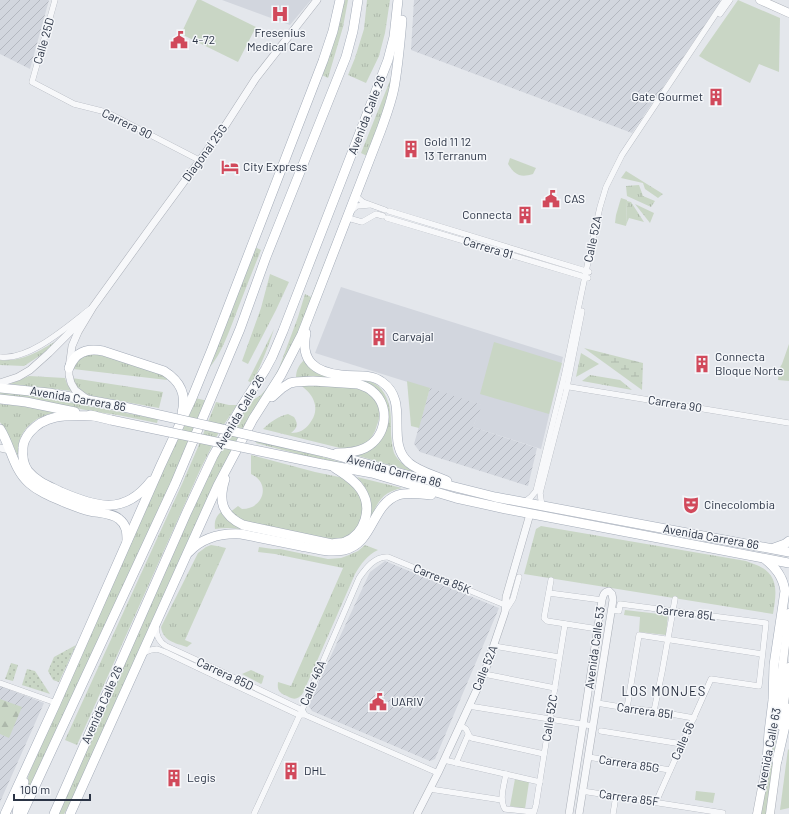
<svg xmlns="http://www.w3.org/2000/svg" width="789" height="814" viewBox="0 0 789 814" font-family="Barlow,sans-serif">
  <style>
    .built { fill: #d2d6de }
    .industrial { fill: url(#industrial-furrows) }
    .grass { fill: url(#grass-tufts) }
    .forest { fill: url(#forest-firs) }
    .wetland { fill: url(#wetland-marsh) }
    .park { fill: #c9d6c5 }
    .garden { fill: url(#garden-dots) }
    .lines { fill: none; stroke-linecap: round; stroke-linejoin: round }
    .minor-casing { stroke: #a9aeb7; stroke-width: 6 }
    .tertiary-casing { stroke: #a9aeb7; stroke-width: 8 }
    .secondary-casing { stroke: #a9aeb7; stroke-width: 9 }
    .primary-casing { stroke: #a3abb8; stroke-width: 10 }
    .minor { stroke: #f7f8fa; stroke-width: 5.5 }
    .tertiary { stroke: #f7f8fa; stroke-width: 7 }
    .secondary { stroke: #fff; stroke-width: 8 }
    .primary { stroke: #fff; stroke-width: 9 }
    .primary-bridge-casing { stroke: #a3abb8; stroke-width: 10; stroke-linecap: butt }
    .primary-bridge { stroke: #fff; stroke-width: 9 }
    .labels { text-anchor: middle; stroke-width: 3; stroke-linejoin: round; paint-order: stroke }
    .poi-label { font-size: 12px; fill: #2b3445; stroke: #f4f6f9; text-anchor: start }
    .street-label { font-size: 12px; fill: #2b3445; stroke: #f4f6f9 }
    .neighbourhood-label { font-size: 13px; letter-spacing: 1px; fill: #1d2536; stroke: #f4f6f9 }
  </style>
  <defs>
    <pattern id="industrial-furrows" width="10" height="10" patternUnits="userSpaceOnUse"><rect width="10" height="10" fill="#d2d6de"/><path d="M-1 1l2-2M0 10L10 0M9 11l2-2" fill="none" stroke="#b4b8c0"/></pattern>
    <pattern id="grass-tufts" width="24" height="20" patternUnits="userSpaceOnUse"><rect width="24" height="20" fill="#c9d6c5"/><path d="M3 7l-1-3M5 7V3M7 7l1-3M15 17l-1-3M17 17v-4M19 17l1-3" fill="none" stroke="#adb8ab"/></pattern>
    <pattern id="forest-firs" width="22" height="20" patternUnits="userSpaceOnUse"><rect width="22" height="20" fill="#c9d6c5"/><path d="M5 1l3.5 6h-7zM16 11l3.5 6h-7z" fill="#adb8ab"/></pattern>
    <pattern id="wetland-marsh" width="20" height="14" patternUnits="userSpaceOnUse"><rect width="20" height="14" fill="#c9d6c5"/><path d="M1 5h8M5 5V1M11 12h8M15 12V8" fill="none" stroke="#adb8ab"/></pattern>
    <pattern id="garden-dots" width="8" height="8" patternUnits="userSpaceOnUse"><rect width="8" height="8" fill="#c9d6c5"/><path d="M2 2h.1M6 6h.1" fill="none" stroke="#adb8ab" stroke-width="1.8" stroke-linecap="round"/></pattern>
  </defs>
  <rect width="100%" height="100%" fill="#e4e7ec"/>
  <g class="built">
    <path d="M222,0H311L290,25Z"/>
    <path d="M341,287L563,357L541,449L473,427L481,405L315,353Z"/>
  </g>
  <g class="industrial">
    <path d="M0,0H49L30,69L0,54Z"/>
    <path d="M414,0H719L721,1L632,133L411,50Z"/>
    <path d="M430,388L482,405L473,427L537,448L528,486L420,452L414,444Z"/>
    <path d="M385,561L499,608L435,759L430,761L312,711L308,705L370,572Z"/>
    <path d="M0,686L44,703L0,802Z"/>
  </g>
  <g class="grass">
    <path d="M343,0H348L343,27L328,78L322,75L255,247L261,250C253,270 245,290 237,311C230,329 220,359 206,371Z"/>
    <path d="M367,0H390L385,33L379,56L366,83L348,75L355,58L364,29Z"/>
    <path d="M397,63L391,91L382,121L300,334L291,353L281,371L248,421L222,471L117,700L74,796L64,814H57L114,686L152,597L209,472L221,447L248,403L261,395L267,388L273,379L279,368L298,317L305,294L311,297L367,156L361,153Z"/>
    <path d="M626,171L663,194L658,198L645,189L643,183L621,178Z"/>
    <path d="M639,185L643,196L655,201L651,207L627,196L626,186Z"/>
    <path d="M627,201L631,202L644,222L629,218L626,225Z"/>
    <path d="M635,204L654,213L650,223Z"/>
    <path d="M270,274L289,282L276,310L248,364L242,361L261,308Z"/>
    <path d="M274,329C268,348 261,365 252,383L248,381Z"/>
    <path d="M61,338L41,355L24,366L0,365V360C25,362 40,350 61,338Z"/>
    <path d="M94,352L166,375L167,380L73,369L78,358Z"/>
    <path d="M581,353L599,364L576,377Z"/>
    <path d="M304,360C317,374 319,374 337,379L296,378C296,370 299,365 304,360Z"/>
    <path d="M590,375L620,380L632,390L582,381Z"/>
    <path d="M29,376L65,378L67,384L72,391L10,384Z"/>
    <path d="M72,378L163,392L159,408L92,396C80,392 77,389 72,378Z"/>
    <path d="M355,379C367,380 378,382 384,393C392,406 391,420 391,435C392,441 392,447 394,453C398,461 406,467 414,472L355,455L370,449L386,409Z"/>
    <path d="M300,385L355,386L372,395L378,406L380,412L379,419L375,431L370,440L360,447L344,449L263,429C270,422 279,416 288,414L294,417C299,425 297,428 291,433C299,433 305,430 310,423C321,409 314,394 300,385Z"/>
    <path d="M0,392L30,395L158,419L157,423L118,415L90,411L48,402L19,397L0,396Z"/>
    <path d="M195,398L208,401L190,445L20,813L25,786L30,771Z"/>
    <path d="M216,402L229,405H237L219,432L200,470L77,745L65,740L182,484L198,447Z"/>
    <path d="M0,404L34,407L58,412C41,415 27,422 20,439C18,444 19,452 19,458L7,433L0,422Z"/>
    <path d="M257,440L316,455L361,468L313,458L256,443Z"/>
    <path d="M251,455L315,472L344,478L359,492L364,508L359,524L352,534L338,541L246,525L229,513L238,506L242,509C264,509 271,483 251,474Z"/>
    <path d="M357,477L402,488C382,492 378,502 370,519C372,501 370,491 357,477Z"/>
    <path d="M222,511L237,526L246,530C236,528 225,527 215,529C214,521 216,516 222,511Z"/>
    <path d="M541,526L746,561C750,563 755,564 759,566C780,576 776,595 773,614L524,574L536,529Z"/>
    <path d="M211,545L217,546L226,548L185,640L192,643L187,647C175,643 163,641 161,627L198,553L206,547Z"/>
    <path d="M365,545L378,550C367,555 361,564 355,574L303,693C298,700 294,700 287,696C279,693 277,690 278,682L291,686L343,568L275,554L258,552L259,547L273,549H280L328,559L341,558L349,555L358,551Z"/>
    <path d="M251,670L264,676L262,683L261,684L242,674Z"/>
    <path d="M777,729L774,758L767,814H761L770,757Z"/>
  </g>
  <path class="forest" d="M0,699L22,707L9,738L0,734Z"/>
  <path class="wetland" d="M584,348L643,363L642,390Z"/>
  <g class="park">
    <path d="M197,0H201L256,27L238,62L181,34Z"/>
    <path d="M738,0L780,18L779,72L759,64L750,83L707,61L699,56Z"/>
    <path d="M510,158L536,168L533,174C520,178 515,175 508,164Z"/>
    <path d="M621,198L627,200L626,226L615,223L616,215Z"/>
    <path d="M494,342L562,363L549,414L480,394Z"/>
    <path d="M789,344V381L778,380L779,369L782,364Z"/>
    <path d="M407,381L430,388L419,428L411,426Z"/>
    <path d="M625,610L668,615L666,635L639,632L640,617L624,615Z"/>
    <path d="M788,749L789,750V808L780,810Z"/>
    <path d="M515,779L529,782L525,809L510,806Z"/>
    <path d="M696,791L715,793L713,803L695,800Z"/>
  </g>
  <g class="garden">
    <path d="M76,645L59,682L53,680L48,671L54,657Z"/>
    <path d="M11,663L18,665L13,681L5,679Z"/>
    <path d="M27,669L35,671L50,694L22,685Z"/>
  </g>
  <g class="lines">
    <g class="minor-casing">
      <g id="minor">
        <path d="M55,0L32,82L74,104L106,112L199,160"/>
        <path d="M720,14L730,0"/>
        <path d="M356,196L363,202L385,210"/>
        <path d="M351,211L357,206L369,205"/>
        <path d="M389,211L589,272"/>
        <path d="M348,218L362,222L376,214L383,216"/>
        <path d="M387,218L588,278"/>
        <path d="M0,357C29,361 68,326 90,309"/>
        <path d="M564,386L789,423"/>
        <path d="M523,503L531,497L536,491L564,377L593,238L600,207L606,187L622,155L725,0"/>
        <path d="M542,506L540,493L566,392L582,311"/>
        <path d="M551,580L544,618L547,621L598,629"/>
        <path d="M549,593L602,600"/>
        <path d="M506,610L513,599L519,577"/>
        <path d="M611,610L619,611L620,604L766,623L759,686L711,679L656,802"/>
        <path d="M156,626C156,634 159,642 166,646L216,669L302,710L304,713"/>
        <path d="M494,646L559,657"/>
        <path d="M143,653L151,650L157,649L165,652L207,672L299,715H305L438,773"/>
        <path d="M484,674L555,688"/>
        <path d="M0,683L56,703"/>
        <path d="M597,703L627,708L654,711L694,718"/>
        <path d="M469,706L593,726"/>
        <path d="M627,708L639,635L762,654"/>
        <path d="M654,711L662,672L675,599"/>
        <path d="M460,725L466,729L470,737L472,738L544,754"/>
        <path d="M601,731L682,744"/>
        <path d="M588,757L670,770"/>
        <path d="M444,760L540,782"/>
        <path d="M456,763L468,735"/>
        <path d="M506,774C504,785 499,800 505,809L534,812L536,805L565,624"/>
        <path d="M430,789L502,800"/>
        <path d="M582,791L723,813"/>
        <path d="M254,814L302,710L359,578C366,568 375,556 388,557L505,605"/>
        <path d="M613,814L616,796"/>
      </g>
    </g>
    <g class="tertiary-casing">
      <g id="tertiary">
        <path d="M0,383L18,377L30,370L49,353L83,319"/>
        <path d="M87,399L75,390L71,383L69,375V368L72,346L78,332L93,307L153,224L225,126L256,78L317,0"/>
        <path d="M0,448L10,450"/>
        <path d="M417,814L438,773L484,674L505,612L506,597L530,514"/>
        <path d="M569,814L583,725L602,600C603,595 604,592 609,591L612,594L613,600L579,814"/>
      </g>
    </g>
    <g class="secondary-casing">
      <g id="secondary">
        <path d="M760,0L789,13"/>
        <path d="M781,726L789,667"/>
        <path d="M773,733L780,686L789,613"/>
        <path d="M757,814L768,756"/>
        <path d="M770,814L778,755"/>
      </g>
    </g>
    <g class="primary-casing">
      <g id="primary">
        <path d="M306,333C300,361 315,372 341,375C354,377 371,373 382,382C411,402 384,442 409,463C418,471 436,476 447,481"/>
        <path d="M69,368C75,352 87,348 103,351L164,371C180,381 187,394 182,413"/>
        <path d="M0,388L49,393L115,405"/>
        <path d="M272,397L282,388L290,383L295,382L313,381L358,384C363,386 368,387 372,391C391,406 387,437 365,448C357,452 346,453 337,453"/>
        <path d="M0,399L26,402L75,412"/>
        <path d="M90,415L111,420"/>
        <path d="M95,416C71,416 47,412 30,432C26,437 23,442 23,448C22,457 23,464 28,471C37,482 49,486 61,492C96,507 124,516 151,481"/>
        <path d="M0,429C11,446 13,469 29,483C39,492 52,497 64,502C72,505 81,509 90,511C99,513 112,513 119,519C127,525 127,533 127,541"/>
        <path d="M324,452L403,474L495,497L789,552"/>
        <path d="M322,464L372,473L456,498L506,509L789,563"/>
        <path d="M225,479C218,501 222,515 243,525L332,544C336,543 341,543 345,542C365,534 373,508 361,490C355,480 344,474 335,468"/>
        <path d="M774,548L785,544L789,541"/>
        <path d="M189,552C203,537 221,533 241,534C261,538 281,542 301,546C315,549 330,553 344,550C374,543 371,505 398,495C408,492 421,494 431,495"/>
        <path d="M765,559C776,568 783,577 785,591L774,665L773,700L769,732L767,762"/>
        <path d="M777,761L789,708"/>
        <path d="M5,814L56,703L160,467L192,398L212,349L323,61L333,31L340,0"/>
        <path d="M17,814L19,799L24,782"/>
        <path d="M22,814L175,484L240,329L266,257L346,57L353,31L358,0"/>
        <path d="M54,814L186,514L213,456L240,409L265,370L272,357L283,331L388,60L394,37L398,0"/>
        <path d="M70,814L218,485L253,419L281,375L302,334L381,130C386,116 391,103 394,88C398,66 400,43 402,20"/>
      </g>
    </g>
    <use href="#minor" class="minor"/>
    <use href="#tertiary" class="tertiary"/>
    <use href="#secondary" class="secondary"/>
    <use href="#primary" class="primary"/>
    <g class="primary-bridge-casing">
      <g id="primary-bridge">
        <path d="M115,405L324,452"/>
        <path d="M111,420L322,464"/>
      </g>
    </g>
    <use href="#primary-bridge" class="primary-bridge"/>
  </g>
  <defs>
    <g id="hospital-bare" transform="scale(1.38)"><path d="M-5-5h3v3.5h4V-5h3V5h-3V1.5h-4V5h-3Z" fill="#d1495b" stroke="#f4f6f9" stroke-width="2.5" paint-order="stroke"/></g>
    <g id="civic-bare" transform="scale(1.38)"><path d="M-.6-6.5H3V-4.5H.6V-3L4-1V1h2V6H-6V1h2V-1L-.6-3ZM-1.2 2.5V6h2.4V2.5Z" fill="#d1495b" stroke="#f4f6f9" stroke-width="2.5" paint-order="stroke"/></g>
    <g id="building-bare" transform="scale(1.38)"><path d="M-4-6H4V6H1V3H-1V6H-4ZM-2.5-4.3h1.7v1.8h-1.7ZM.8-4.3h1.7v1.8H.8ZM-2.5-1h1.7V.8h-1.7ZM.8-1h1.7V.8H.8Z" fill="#d1495b" stroke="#f4f6f9" stroke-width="2.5" paint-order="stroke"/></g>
    <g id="hotel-bare" transform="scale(1.38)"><path d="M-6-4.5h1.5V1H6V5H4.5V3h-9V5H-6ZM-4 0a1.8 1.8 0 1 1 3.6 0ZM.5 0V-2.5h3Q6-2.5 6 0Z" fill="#d1495b" stroke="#f4f6f9" stroke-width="2.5" paint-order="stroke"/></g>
    <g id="theatre-bare" transform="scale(1.38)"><path d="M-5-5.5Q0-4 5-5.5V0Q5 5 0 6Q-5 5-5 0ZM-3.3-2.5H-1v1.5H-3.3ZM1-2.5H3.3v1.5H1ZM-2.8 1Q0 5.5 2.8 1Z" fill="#d1495b" stroke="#f4f6f9" stroke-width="2.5" paint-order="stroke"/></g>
  </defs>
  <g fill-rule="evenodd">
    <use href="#hospital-bare" x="280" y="14"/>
    <use href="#civic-bare" x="179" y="40"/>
    <use href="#building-bare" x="716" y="97"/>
    <use href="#building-bare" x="411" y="149"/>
    <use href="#hotel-bare" x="230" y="167"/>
    <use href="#civic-bare" x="551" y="199"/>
    <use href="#building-bare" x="525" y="215"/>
    <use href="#building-bare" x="379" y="337"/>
    <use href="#building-bare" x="702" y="364"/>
    <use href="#theatre-bare" x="691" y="505"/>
    <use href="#civic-bare" x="378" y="702"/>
    <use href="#building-bare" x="291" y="771"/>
    <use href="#building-bare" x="174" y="778"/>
  </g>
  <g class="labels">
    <g class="poi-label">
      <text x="280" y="37" text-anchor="middle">Fresenius<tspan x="280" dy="14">Medical Care</tspan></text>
      <text x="192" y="44">4-72</text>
      <text x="703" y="101" text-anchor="end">Gate Gourmet</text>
      <text x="424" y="146">Gold 11 12<tspan x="424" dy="14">13 Terranum</tspan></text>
      <text x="243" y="171">City Express</text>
      <text x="564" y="203">CAS</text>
      <text x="512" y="219" text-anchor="end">Connecta</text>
      <text x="392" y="341">Carvajal</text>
      <text x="715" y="361">Connecta<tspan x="715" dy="14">Bloque Norte</tspan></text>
      <text x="704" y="509">Cinecolombia</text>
      <text x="391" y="706">UARIV</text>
      <text x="304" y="775">DHL</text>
      <text x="187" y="782">Legis</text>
    </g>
    <g class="street-label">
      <text transform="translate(44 41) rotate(-74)" y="4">Calle 25D</text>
      <text transform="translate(367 115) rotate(-69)" y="4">Avenida Calle 26</text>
      <text transform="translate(127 124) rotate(26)" y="4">Carrera 90</text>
      <text transform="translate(205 153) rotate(-54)" y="4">Diagonal 25G</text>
      <text transform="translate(593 239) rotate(-78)" y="4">Calle 52A</text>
      <text transform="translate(488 248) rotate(17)" y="4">Carrera 91</text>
      <text transform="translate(78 399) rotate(10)" y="4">Avenida Carrera 86</text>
      <text transform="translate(675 404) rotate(9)" y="4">Carrera 90</text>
      <text transform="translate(240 412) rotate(-59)" y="4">Avenida Calle 26</text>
      <text transform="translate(394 471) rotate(15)" y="4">Avenida Carrera 86</text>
      <text transform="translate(711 537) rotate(10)" y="4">Avenida Carrera 86</text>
      <text transform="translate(442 579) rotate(22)" y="4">Carrera 85K</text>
      <text transform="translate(686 613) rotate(7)" y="4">Carrera 85L</text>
      <text transform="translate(595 648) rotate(-82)" y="4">Avenida Calle 53</text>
      <text transform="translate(485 668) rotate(-68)" y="4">Calle 52A</text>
      <text transform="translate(225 674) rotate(25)" y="4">Carrera 85D</text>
      <text transform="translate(313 683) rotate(-67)" y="4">Calle 46A</text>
      <text transform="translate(102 705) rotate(-66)" y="4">Avenida Calle 26</text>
      <text transform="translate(645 711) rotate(8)" y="4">Carrera 85I</text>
      <text transform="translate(550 718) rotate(-81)" y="4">Calle 52C</text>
      <text transform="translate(683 741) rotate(-66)" y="4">Calle 56</text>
      <text transform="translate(769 749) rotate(-79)" y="4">Avenida Calle 63</text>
      <text transform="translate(629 764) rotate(9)" y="4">Carrera 85G</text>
      <text transform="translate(629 798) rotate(8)" y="4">Carrera 85F</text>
    </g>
    <g class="neighbourhood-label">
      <text x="664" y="696">LOS MONJES</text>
    </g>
  </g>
  <path d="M14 794v6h76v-6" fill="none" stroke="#2b3445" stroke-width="2"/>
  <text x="20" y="794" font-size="12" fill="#2b3445" stroke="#f4f6f9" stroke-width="3" paint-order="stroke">100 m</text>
</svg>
